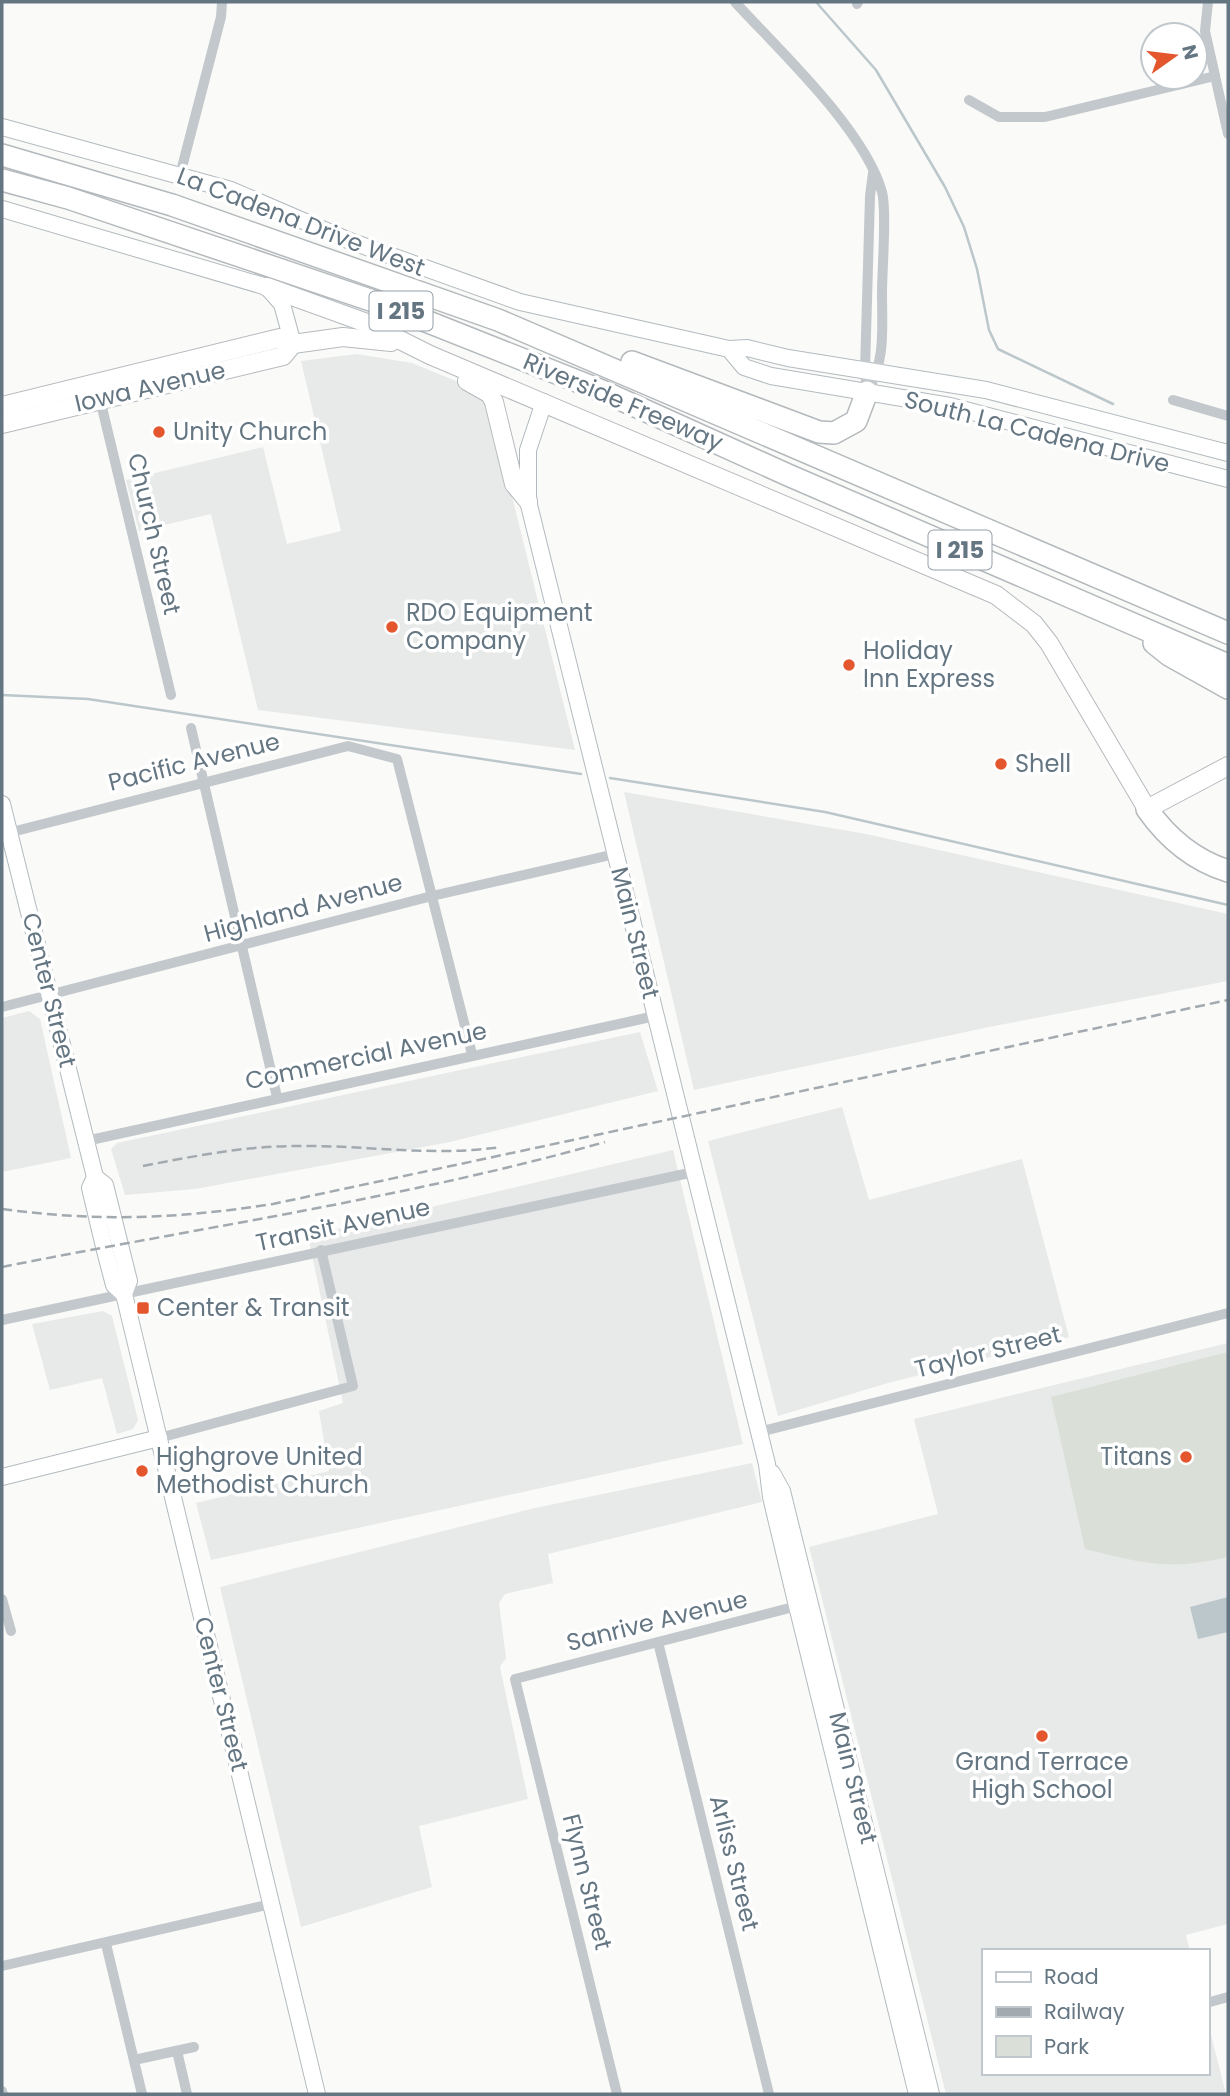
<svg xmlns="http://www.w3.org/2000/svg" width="1230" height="2096" viewBox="0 0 1230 2096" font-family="Poppins,sans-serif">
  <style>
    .built { fill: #e8e9e9 }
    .green { fill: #dadfd7 }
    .water { fill: #bbc7cb }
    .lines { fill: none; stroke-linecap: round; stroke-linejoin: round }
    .stream { stroke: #bbc7cb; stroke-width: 2.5 }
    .secondary-casing { stroke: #b3babf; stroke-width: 18 }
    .primary-casing { stroke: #b5babe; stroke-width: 20 }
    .highway-casing { stroke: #b4b9bd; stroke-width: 24 }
    .street { stroke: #c3c8cc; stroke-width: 10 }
    .secondary { stroke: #fff; stroke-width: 16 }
    .primary { stroke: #fff; stroke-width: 18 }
    .highway { stroke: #fff; stroke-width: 21 }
    .rail { stroke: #a2aab0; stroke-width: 2.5; stroke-dasharray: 10 5; stroke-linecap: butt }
    .poi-dot { fill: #e4572e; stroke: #fff; stroke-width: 2.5 }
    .labels { text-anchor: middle; stroke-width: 7; stroke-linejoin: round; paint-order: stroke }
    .shield { fill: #fff; stroke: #939fa8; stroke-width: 2 }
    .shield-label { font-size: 23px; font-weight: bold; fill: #657683 }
    .street-label { font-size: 24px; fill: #657683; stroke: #fff }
    .poi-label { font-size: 24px; fill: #657683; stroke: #fff; text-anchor: start }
  </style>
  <rect width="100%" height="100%" fill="#fafaf8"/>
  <g class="built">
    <path d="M357,354L412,363L483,392L487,396L575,750L258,710L211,514L139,531L126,480L263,447L287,544L341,531L301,361Z"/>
    <path d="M624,792L866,834L1228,914V981L989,1027L694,1090Z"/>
    <path d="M29,1011L40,1019L71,1158L2,1172V1018Z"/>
    <path d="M640,1032L658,1091L450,1142L195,1189L125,1195L111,1149L117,1143Z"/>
    <path d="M842,1107L869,1200L1022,1159L1069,1337L888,1383L778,1416L708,1141Z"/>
    <path d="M673,1150L743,1444L211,1560L196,1503L329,1471L319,1411L343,1403L308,1236Z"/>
    <path d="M103,1311L112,1316L138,1420L133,1429L117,1434L102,1378L50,1390L32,1324Z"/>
    <path d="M1228,1343V1924L1186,1935L1190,1951H983V2073H1207V2019L1226,2094H946L809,1547L938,1514L914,1419Z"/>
    <path d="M752,1463L762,1502L548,1554L553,1583L505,1594L499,1603L506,1658L500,1667L528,1799L419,1826L432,1887L301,1927L220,1587L535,1508Z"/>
  </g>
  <path class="green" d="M1228,1352V1557C1168,1571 1143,1563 1085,1549L1051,1397Z"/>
  <path class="water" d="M1228,1597V1632L1198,1639L1190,1607Z"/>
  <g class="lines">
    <g class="stream">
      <path d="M816,2L876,70L945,187L964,227L977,269L989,330L998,349L1113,404"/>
      <path d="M2,695L88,699L581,774"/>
      <path d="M610,778L825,812L1228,905"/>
    </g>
    <g class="secondary-casing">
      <g id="secondary">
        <path d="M2,127L231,190L350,241L520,302L729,349L747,348L788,358L986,390L1228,453"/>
        <path d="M2,209L267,287L282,304L293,344"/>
        <path d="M729,349L744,367L771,376L950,406L1228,479"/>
        <path d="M544,402L528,450V501L767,1464L771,1497L797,1606L917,2094"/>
        <path d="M2,804L86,1141L95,1177L90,1188L104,1247L114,1285L124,1294"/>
        <path d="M95,1177L105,1185L129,1281L124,1294L317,2094"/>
        <path d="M772,1473L782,1491L931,2094"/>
        <path d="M2,1477L159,1438"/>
      </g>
    </g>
    <g class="primary-casing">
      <g id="primary">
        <path d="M267,287L364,322L430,355L996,595L1034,624L1049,643L1147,809L1228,766"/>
        <path d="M467,381L490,394L494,402L514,484L528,501"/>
        <path d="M2,406L280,338L293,344L343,337L391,342"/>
        <path d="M2,424L283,356L293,344"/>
      </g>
    </g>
    <g class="highway-casing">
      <g id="highway">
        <path d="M2,155L172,205L498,320L1228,633"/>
        <path d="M2,180L68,198L388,306L602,391L788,475L1228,665"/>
        <path d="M632,362L819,432L834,433L856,421L867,392"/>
        <path d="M1154,643L1169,655L1228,688"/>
        <path d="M1147,809C1168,839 1193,860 1228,871"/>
      </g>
    </g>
    <g class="street">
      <path d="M735,2C779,50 865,130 882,192C887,211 882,270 882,293C882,329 886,361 867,392"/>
      <path d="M1208,2L1205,31L1228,134"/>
      <path d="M857,4L858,2"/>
      <path d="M969,100L999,117H1045L1215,76"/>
      <path d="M180,175L221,17L222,2"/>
      <path d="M867,392L865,370L870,196L873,173"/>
      <path d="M99,395L171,695"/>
      <path d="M1173,400L1228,416"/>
      <path d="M191,728L277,1097"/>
      <path d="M4,834L348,746L397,759L472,1054"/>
      <path d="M2,1007L432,896L615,854"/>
      <path d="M86,1141L655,1016"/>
      <path d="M2,1320L694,1172"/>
      <path d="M759,1432L1228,1313"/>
      <path d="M159,1438L353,1386L321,1250"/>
      <path d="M2,1599L11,1631"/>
      <path d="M658,1642L769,2094"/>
      <path d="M106,1944L142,2094"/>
      <path d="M2,1966L271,1904"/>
      <path d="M1210,2002L1228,1997"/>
      <path d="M177,2051L187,2094"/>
      <path d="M134,2060L194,2047"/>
      <path d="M2,2091L3,2094"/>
      <path d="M617,2094L515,1679L801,1605"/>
    </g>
    <use href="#secondary" class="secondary"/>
    <use href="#primary" class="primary"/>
    <use href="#highway" class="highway"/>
    <g class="rail">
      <path d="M143,1166C195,1156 244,1146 297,1146C365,1145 434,1157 501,1147"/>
      <path d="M2,1209C100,1222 175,1219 273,1204L1228,1000"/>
      <path d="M2,1267C203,1227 407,1198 605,1142"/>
    </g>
  </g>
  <g class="poi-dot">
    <circle cx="159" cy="432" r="7"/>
    <circle cx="392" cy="627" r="7"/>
    <circle cx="849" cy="665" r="7"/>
    <circle cx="1001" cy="764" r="7"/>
    <rect x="136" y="1301" width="14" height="14" rx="3.5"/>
    <circle cx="1186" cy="1457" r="7"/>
    <circle cx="142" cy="1471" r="7"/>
    <circle cx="1042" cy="1736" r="7"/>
  </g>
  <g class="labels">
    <g class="shield">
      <rect x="369.5" y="291.5" width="63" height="39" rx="5"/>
      <rect x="928.5" y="530.5" width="63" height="39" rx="5"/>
    </g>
    <g class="shield-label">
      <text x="401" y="319">I 215</text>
      <text x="960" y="558">I 215</text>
    </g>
    <g class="street-label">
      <text transform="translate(301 222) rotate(21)" y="8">La Cadena Drive West</text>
      <text transform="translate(150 387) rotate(-13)" y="8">Iowa Avenue</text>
      <text transform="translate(623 402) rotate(23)" y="8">Riverside Freeway</text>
      <text transform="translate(1037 432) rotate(14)" y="8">South La Cadena Drive</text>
      <text transform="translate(154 534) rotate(77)" y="8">Church Street</text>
      <text transform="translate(194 762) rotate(-14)" y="8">Pacific Avenue</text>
      <text transform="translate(303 908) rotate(-15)" y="8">Highland Avenue</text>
      <text transform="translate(635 933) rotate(76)" y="8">Main Street</text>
      <text transform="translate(49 990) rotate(76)" y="8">Center Street</text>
      <text transform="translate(366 1056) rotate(-12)" y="8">Commercial Avenue</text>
      <text transform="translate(343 1225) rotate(-12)" y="8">Transit Avenue</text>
      <text transform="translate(988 1352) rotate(-14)" y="8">Taylor Street</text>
      <text transform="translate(657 1621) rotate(-14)" y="8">Sanrive Avenue</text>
      <text transform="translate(221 1694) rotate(76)" y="8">Center Street</text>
      <text transform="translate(853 1778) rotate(76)" y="8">Main Street</text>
      <text transform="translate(734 1863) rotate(76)" y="8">Arliss Street</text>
      <text transform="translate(587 1882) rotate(76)" y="8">Flynn Street</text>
    </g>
    <g class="poi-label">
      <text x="173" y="440">Unity Church</text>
      <text x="406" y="621">RDO Equipment<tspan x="406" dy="28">Company</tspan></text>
      <text x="863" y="659">Holiday<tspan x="863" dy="28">Inn Express</tspan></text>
      <text x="1015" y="772">Shell</text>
      <text x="157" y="1316">Center &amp; Transit</text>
      <text x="156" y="1465">Highgrove United<tspan x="156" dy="28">Methodist Church</tspan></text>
      <text x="1172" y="1465" text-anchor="end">Titans</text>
      <text x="1042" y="1770" text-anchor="middle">Grand Terrace<tspan x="1042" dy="28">High School</tspan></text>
    </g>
  </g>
  <rect width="1230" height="2096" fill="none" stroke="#657683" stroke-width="7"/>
  <rect x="982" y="1949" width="228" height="126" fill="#ffffff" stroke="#c1c8cd" stroke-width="2"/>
  <rect x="996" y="1972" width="35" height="10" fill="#ffffff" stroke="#c1c8cd" stroke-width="2"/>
  <text x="1044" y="1984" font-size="21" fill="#657683">Road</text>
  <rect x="996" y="2007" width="35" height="10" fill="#a2aab0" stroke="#c1c8cd" stroke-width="2"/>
  <text x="1044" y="2019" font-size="21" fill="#657683">Railway</text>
  <rect x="996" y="2036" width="35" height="21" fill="#dadfd7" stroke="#c1c8cd" stroke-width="2"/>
  <text x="1044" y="2054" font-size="21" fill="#657683">Park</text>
  <g transform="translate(1174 56) rotate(76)"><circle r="33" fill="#ffffff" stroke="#c1c8cd" stroke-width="2"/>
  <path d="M0-5L12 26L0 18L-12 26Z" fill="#e4572e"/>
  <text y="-10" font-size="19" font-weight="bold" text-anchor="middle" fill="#657683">N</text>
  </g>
</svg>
